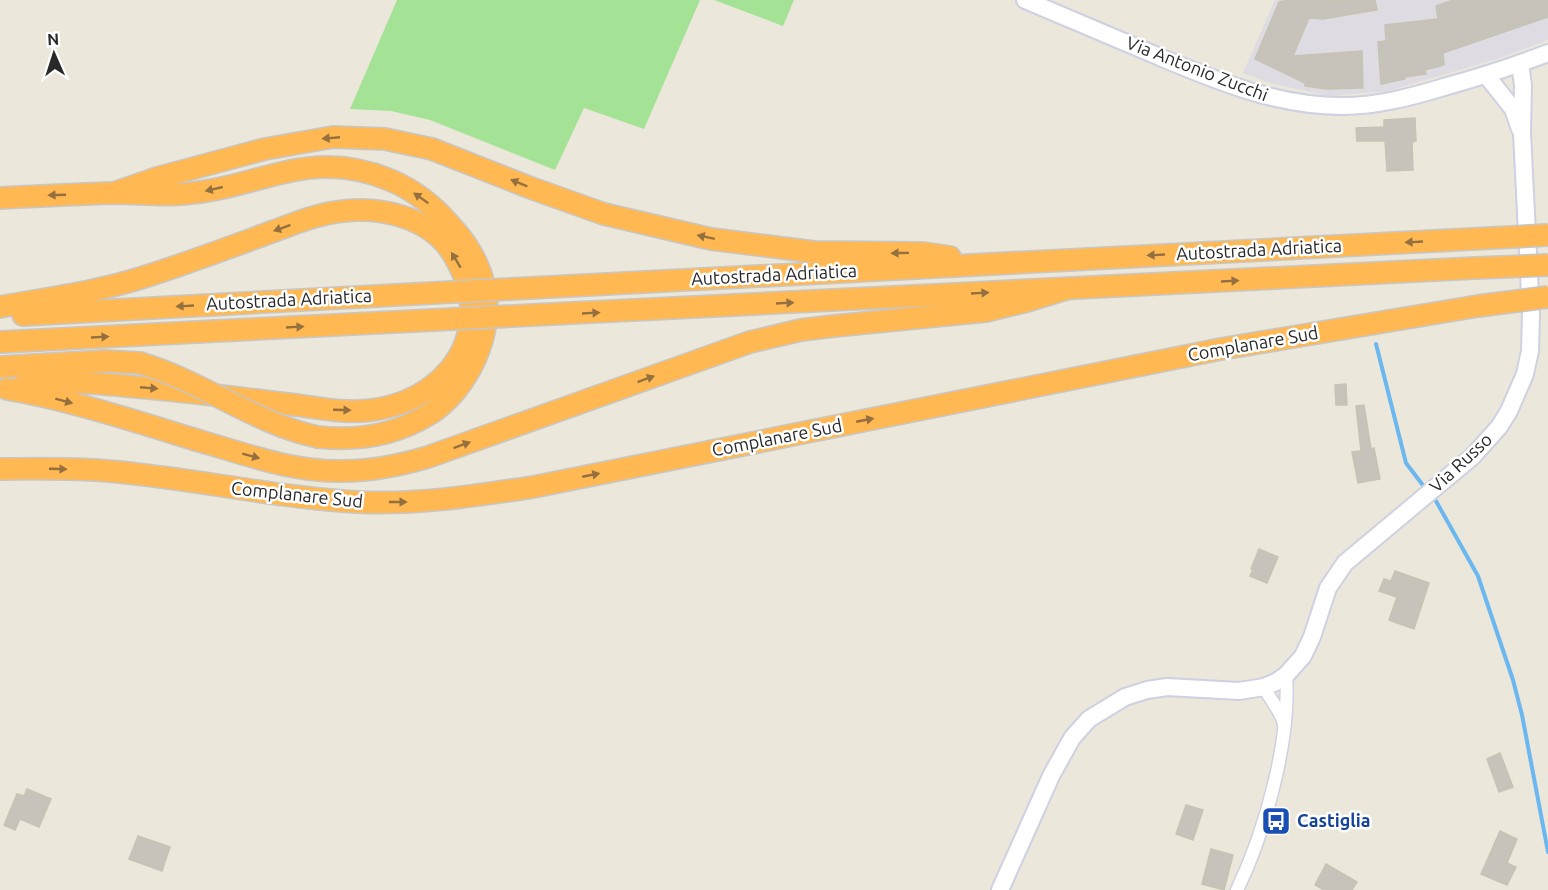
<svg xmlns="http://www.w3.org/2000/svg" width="1548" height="890" viewBox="0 0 1548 890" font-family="Ubuntu,sans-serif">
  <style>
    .industrial { fill: #dfdbe3 }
    .green { fill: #a4e396 }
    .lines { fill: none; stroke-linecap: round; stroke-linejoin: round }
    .stream { stroke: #6bb7ef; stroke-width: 4 }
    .building { fill: #c7c3ba; stroke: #c7c3b4; stroke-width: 1.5 }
    .street-casing { stroke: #cfd0e2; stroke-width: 15 }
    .secondary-casing { stroke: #cfd0e2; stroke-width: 20 }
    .highway-casing { stroke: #c7c7c7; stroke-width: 24 }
    .street { stroke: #fff; stroke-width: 12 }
    .secondary { stroke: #fff; stroke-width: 16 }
    .highway { stroke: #ffb852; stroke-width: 21 }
    .highway-bridge-casing { stroke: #c7c7c7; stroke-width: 24; stroke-linecap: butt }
    .highway-bridge { stroke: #ffb852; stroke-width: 21 }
    .oneway { fill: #94703e }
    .labels { text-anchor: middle; stroke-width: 5; stroke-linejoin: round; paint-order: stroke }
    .street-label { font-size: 18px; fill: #292929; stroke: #fff }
    .transit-label { font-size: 18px; font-weight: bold; fill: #164399; stroke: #fff; text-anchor: start }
  </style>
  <rect width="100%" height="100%" fill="#ebe7da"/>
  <path class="industrial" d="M1275,0H1548V40L1500,58L1388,91L1329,96L1273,84L1243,73Z"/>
  <g class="green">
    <path d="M397,0H700L644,129L584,108L555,170L430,120L391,111L350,109Z"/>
    <path d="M714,0H794L783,26Z"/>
  </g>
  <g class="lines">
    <g class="stream">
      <path d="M1376,344L1406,463L1422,484"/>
      <path d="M1436,501L1478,576L1513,680L1522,715L1548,852"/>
    </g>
  </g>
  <g class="building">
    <path d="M1288,0H1375L1377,10L1323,19L1309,18L1293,56L1362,51L1363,88L1327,89L1305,86V83L1255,59L1279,2Z"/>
    <path d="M1453,0H1548V17L1443,53L1444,65L1425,70L1426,74L1405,77V79L1381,84L1378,42L1386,41L1385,25L1438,19L1436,6Z"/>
    <path d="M1415,118L1416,141L1412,142L1413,170L1387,171L1385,141H1357L1356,128L1384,127V120Z"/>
    <path d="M1346,384L1347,405H1336L1335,385Z"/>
    <path d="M1364,405L1371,449L1374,448L1380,479L1358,483L1352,452L1361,451L1356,406Z"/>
    <path d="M1259,549L1278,557L1267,583L1250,576L1253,569H1251Z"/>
    <path d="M1395,571L1429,583L1414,629L1389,620L1397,597L1379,591L1384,579L1391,581Z"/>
    <path d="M1500,753L1513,787L1499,792L1487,759Z"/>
    <path d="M27,789L51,799L39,827L20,819L15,830L4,825L17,794L24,796Z"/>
    <path d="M1186,805L1203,810L1193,840L1176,834Z"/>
    <path d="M1500,831L1517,839L1507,863L1516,867L1507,885L1481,874Z"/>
    <path d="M138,836L170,847L162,871L129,859Z"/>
    <path d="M1211,849L1233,855L1224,890L1202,884Z"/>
    <path d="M1326,864L1357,882L1352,890H1324L1315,885Z"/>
  </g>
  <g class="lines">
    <g class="street-casing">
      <g id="street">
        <path d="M1264,687C1270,700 1282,712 1284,725"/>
        <path d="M1237,890C1265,832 1291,739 1286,675"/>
      </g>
    </g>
    <g class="secondary-casing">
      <g id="secondary">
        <path d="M1025,0C1068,18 1112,37 1155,55C1215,80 1275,106 1342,106C1377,106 1411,97 1444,87C1480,77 1514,66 1548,53"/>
        <path d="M1486,75L1513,109L1520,129"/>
        <path d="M1000,890L1051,776L1072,738L1089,719L1125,697L1147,690L1167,687L1239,691L1264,687L1276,682L1286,675L1303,656L1312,637L1328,588L1345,563L1473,456L1499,427L1509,411L1525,374L1530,351L1531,314L1522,133L1523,85L1520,64"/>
      </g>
    </g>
    <g class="highway-casing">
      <g id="highway">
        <path d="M114,193L157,178L265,149L333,137L385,139L432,149L531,188L604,214L711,239L814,252L923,253L950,257"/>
        <path d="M0,198C38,196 76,194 113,193C136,193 159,196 182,194C259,189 308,146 390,180C414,190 435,207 451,226C466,242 479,263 484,285C496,331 468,391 428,415C395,435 356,441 318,437"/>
        <path d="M530,288L1472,239"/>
        <path d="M0,307C49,298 97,292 144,277C188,263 231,247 274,231C296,223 320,213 344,211C381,207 426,217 449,248C462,267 471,289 471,312C470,367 424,403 372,410C344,414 315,407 288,404C237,398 187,391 136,387C97,383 59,379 21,387"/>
        <path d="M23,315L433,293"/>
        <path d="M532,315L1475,268"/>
        <path d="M0,342L433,320"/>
        <path d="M0,367L105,361L140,363"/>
        <path d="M7,389C76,401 143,424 210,444C253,457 297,472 343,471C373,471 401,465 428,457L750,342L801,330L834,326L986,311L1027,301L1066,289"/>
        <path d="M0,469C32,469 64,468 95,470C183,476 269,497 357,502C416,505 474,496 533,487L1221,349L1478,306"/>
      </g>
    </g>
    <use href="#street" class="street"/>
    <use href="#secondary" class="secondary"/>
    <use href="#highway" class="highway"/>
    <g class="highway-bridge-casing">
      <g id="highway-bridge">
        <path d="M1472,239L1548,235"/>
        <path d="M1475,268L1548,265"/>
        <path d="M433,293L530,288"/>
        <path d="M1478,306L1548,297"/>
        <path d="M433,320L532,315"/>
        <path d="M140,363C202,381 255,424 318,437"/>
      </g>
    </g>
    <use href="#highway-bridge" class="highway-bridge"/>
  </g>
  <defs><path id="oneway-solid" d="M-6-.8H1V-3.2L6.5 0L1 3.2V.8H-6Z" transform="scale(1.5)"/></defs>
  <g class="oneway">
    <use href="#oneway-solid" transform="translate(331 138) rotate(175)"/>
    <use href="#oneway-solid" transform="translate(519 183) rotate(-158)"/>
    <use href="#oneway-solid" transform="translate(214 189) rotate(167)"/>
    <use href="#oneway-solid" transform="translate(57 195) rotate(178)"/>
    <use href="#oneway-solid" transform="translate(421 198) rotate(-145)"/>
    <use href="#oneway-solid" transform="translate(282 228) rotate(160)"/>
    <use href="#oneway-solid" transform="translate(706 237) rotate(-168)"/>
    <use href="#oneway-solid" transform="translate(1414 242) rotate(177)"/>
    <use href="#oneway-solid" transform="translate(900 253) rotate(179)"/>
    <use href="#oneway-solid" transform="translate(1156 255) rotate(177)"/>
    <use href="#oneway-solid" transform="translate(456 260) rotate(-121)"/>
    <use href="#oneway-solid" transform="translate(1230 281) rotate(-3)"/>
    <use href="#oneway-solid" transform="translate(980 293) rotate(-3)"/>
    <use href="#oneway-solid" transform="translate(785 303) rotate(-3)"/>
    <use href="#oneway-solid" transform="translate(185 306) rotate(177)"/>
    <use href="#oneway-solid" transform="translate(591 313) rotate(-3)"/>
    <use href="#oneway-solid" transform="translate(295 327) rotate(-3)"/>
    <use href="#oneway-solid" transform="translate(100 337) rotate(-3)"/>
    <use href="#oneway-solid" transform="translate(646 379) rotate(-20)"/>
    <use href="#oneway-solid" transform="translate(149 388) rotate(5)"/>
    <use href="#oneway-solid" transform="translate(64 401) rotate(15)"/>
    <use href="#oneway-solid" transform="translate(342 410) rotate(2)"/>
    <use href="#oneway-solid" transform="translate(865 420) rotate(-11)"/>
    <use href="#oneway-solid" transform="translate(462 445) rotate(-20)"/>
    <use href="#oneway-solid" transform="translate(251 456) rotate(15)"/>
    <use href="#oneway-solid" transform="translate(58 469) rotate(2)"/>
    <use href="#oneway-solid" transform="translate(591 475) rotate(-11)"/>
    <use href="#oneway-solid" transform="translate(398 502)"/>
  </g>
  <defs>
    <g id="bus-square" transform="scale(1.5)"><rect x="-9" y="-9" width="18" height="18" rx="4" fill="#1a4fb4" stroke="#fff"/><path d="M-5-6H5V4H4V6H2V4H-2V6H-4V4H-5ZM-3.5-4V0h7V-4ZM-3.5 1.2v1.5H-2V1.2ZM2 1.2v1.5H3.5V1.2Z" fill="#fff"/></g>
  </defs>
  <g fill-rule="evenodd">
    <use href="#bus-square" x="1276" y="821"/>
  </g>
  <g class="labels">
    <g class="street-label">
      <text transform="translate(1197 69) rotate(21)" y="6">Via Antonio Zucchi</text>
      <text transform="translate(1259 250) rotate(-3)" y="6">Autostrada Adriatica</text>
      <text transform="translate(774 275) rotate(-3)" y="6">Autostrada Adriatica</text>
      <text transform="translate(289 300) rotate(-3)" y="6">Autostrada Adriatica</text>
      <text transform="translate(1253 344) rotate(-10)" y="6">Complanare Sud</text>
      <text transform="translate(777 438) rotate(-11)" y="6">Complanare Sud</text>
      <text transform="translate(1461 463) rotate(-43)" y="6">Via Russo</text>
      <text transform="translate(297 495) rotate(6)" y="6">Complanare Sud</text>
    </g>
    <g class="transit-label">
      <text x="1297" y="827">Castiglia</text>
    </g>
  </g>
  <g transform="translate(54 54) rotate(357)" stroke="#ffffff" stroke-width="4.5" paint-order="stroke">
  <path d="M0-4.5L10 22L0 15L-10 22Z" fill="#292929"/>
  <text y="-9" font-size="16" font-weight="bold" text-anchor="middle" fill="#292929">N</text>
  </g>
</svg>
